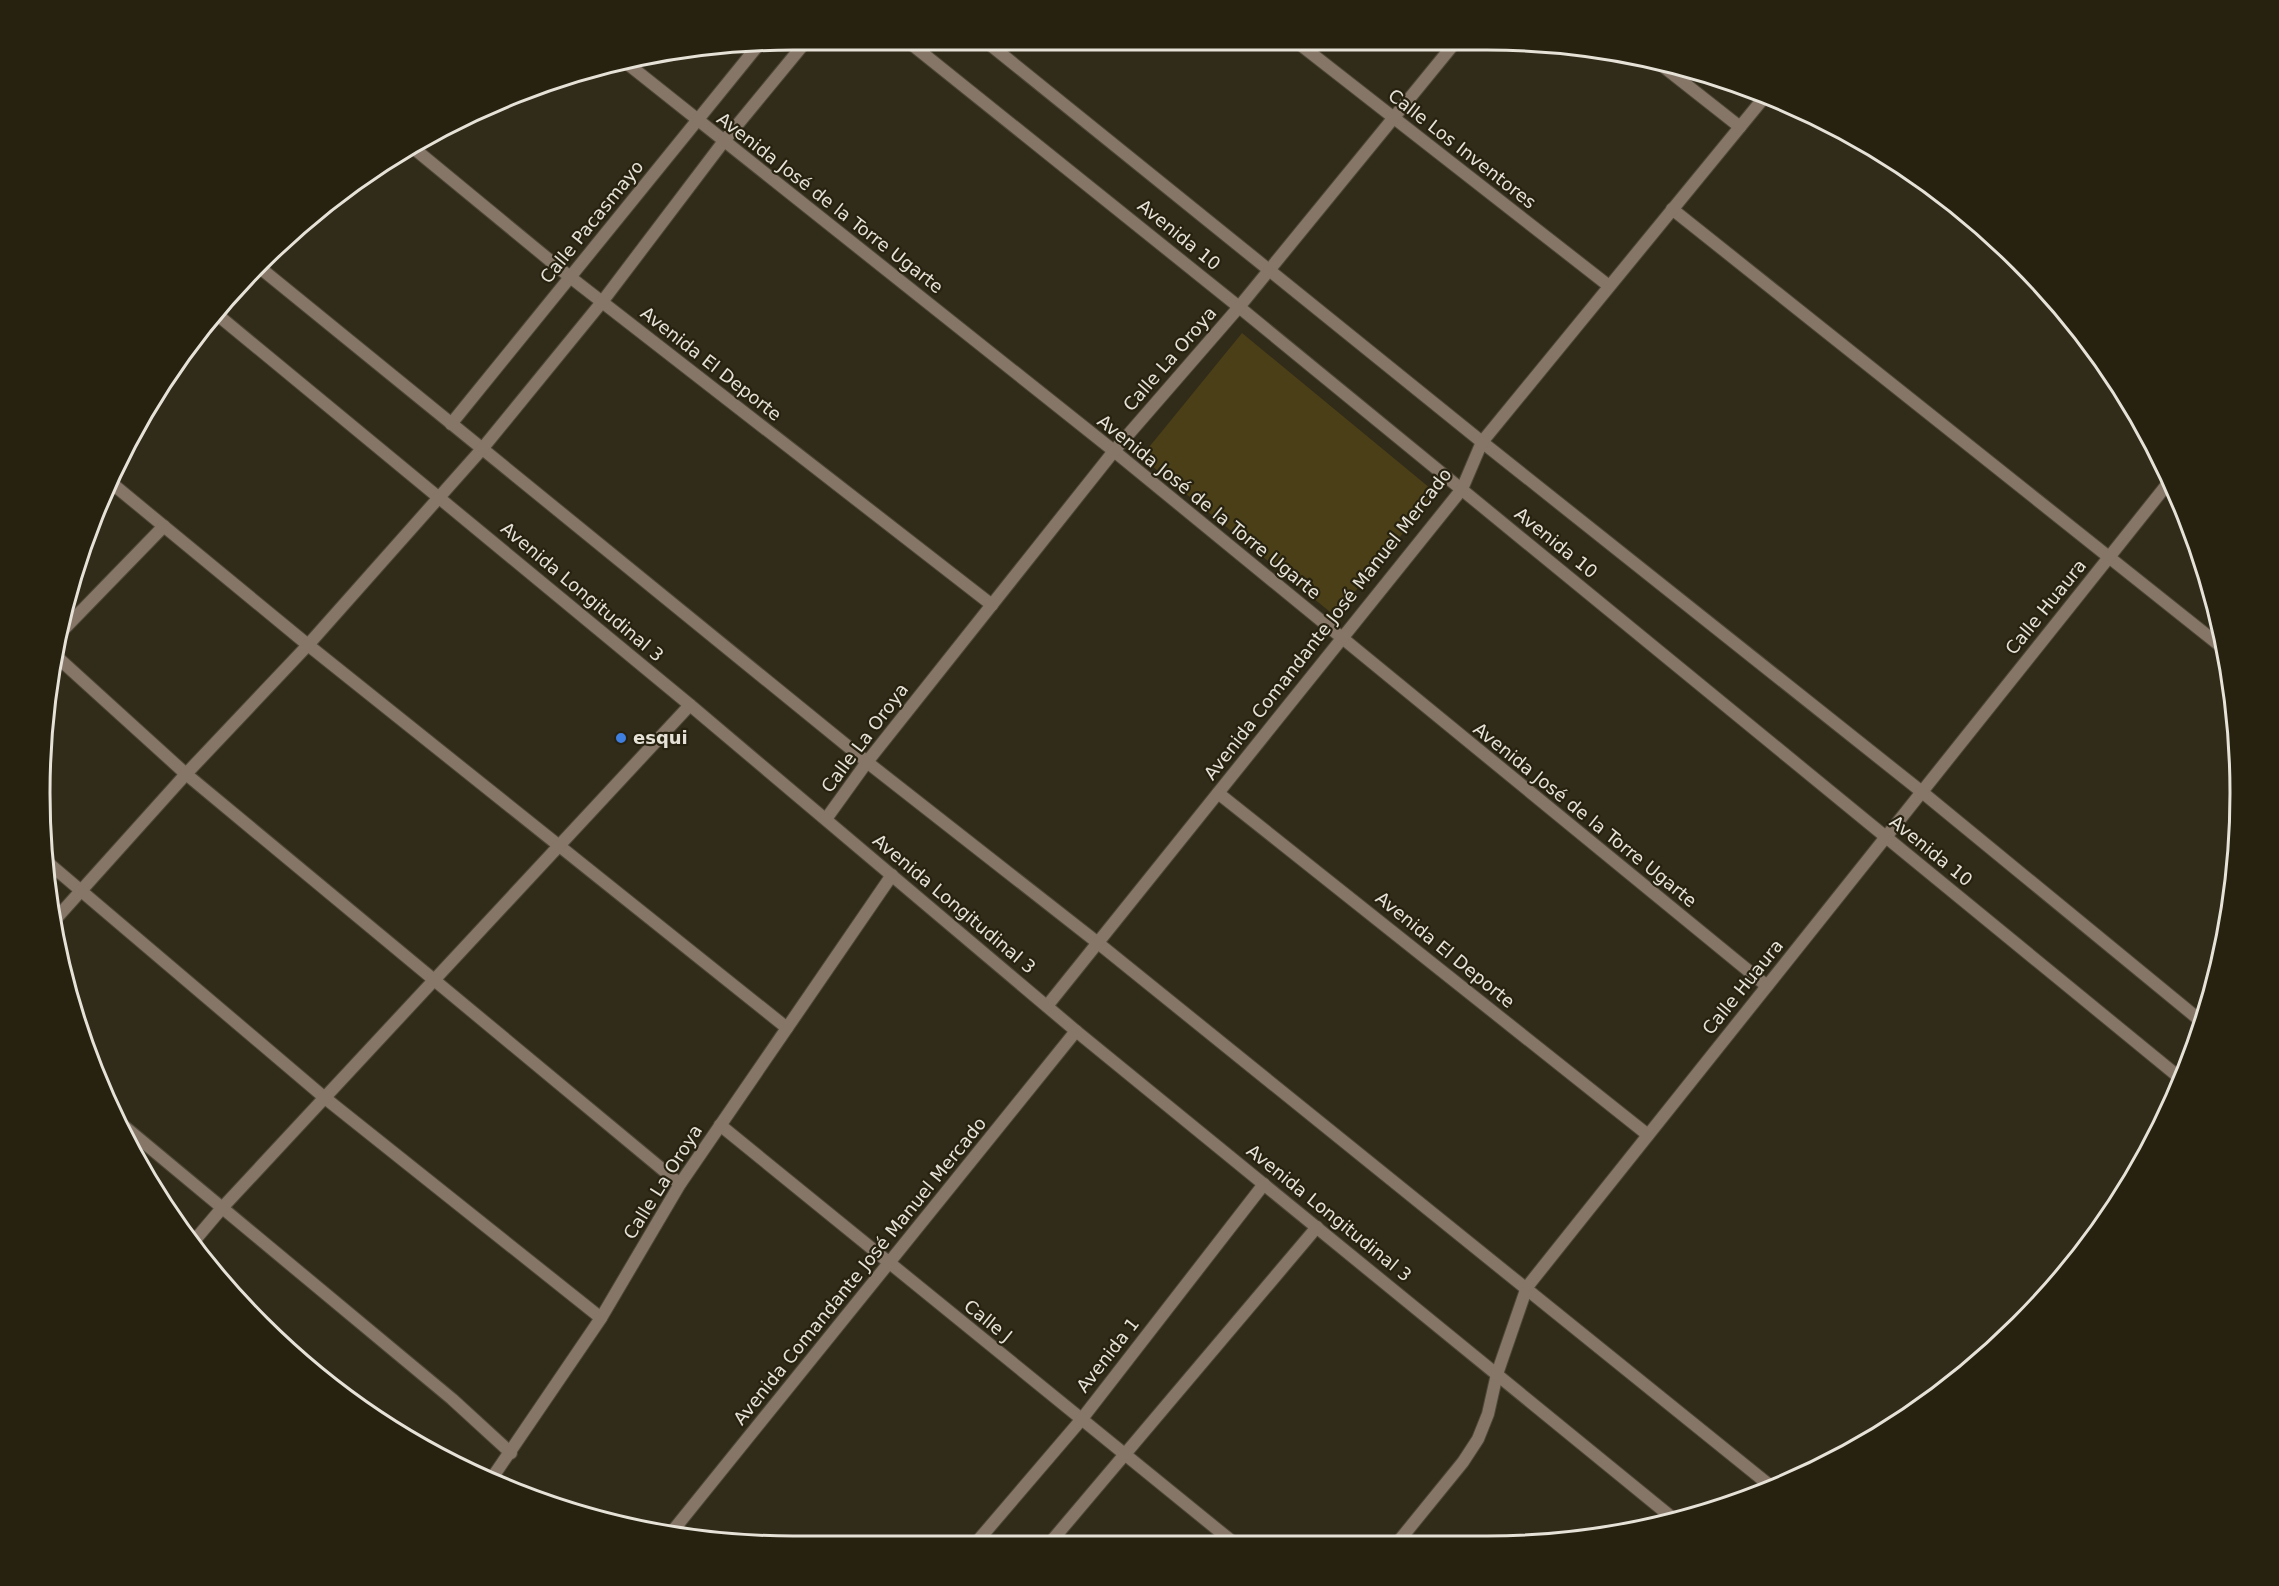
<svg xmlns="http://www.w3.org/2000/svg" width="2279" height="1586" viewBox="0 0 2279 1586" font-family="'DejaVu Sans',sans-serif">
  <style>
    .green { fill: #4b3f17 }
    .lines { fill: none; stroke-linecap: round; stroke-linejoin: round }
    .street-casing { stroke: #4e4838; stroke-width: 14 }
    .street { stroke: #867668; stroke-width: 12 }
    .shop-dot { fill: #3f7fe0; stroke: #272210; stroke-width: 2 }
    .labels { text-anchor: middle; stroke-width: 4.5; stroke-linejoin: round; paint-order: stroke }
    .street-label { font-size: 18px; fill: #e6e2d7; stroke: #272210 }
    .poi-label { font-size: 18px; font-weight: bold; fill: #e6e2d7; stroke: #272210; text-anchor: start }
    .rim { fill: none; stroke: #e6e2d7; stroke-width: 3 }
  </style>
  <rect width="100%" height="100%" fill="#312b1a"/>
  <path class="green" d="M1242,333L1436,493L1335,616L1141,457Z"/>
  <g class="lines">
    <g class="street-casing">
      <g id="street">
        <path d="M905,39L1239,307L2180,1078"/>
        <path d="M983,39L1482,442L1922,792L2202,1022"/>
        <path d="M1293,39L1609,286"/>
        <path d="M1655,60L1740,127"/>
        <path d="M624,61L1114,451L1767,986"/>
        <path d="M411,146L570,277L992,605"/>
        <path d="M1672,209L2223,648"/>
        <path d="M259,267L867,762L1098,943L1773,1488"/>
        <path d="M214,312L690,705L1076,1031L1675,1520"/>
        <path d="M451,424L760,43"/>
        <path d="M109,481L308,645L787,1028"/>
        <path d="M63,630L164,526"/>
        <path d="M56,656L186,774L680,1184"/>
        <path d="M1218,793L1648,1135"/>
        <path d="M826,819L867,762L1114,451L1239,307L1458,39"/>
        <path d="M46,861L325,1098L601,1318"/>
        <path d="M52,923L186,774L308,645L482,449L602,302L724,141L808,39"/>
        <path d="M1047,1006L1462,489L1482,442L1767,94"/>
        <path d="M113,1117L452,1399L511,1453"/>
        <path d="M720,1125L1234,1543"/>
        <path d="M194,1241L222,1208L690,705"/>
        <path d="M490,1481L601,1318L680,1184L892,875"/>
        <path d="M671,1533L1076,1031"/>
        <path d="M1398,1542L1463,1462L1478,1439L1488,1414L1497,1374L1527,1287L2169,482"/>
        <path d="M975,1544L1081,1420L1264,1184"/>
        <path d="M1049,1544L1317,1227"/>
      </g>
    </g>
    <use href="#street" class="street"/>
  </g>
  <circle class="shop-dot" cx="621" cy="738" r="6"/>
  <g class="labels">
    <g class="street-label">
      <text transform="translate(1462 149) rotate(38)" y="6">Calle Los Inventores</text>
      <text transform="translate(830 203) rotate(38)" y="6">Avenida José de la Torre Ugarte</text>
      <text transform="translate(592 222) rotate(-51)" y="6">Calle Pacasmayo</text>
      <text transform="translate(1179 235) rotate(39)" y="6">Avenida 10</text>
      <text transform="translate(1170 359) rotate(-49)" y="6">Calle La Oroya</text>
      <text transform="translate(711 364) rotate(38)" y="6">Avenida El Deporte</text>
      <text transform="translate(1209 507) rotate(39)" y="6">Avenida José de la Torre Ugarte</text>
      <text transform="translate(1556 543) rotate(39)" y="6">Avenida 10</text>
      <text transform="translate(582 592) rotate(40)" y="6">Avenida Longitudinal 3</text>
      <text transform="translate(2046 607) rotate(-51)" y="6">Calle Huaura</text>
      <text transform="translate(1328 624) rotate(-52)" y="6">Avenida Comandante José Manuel Mercado</text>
      <text transform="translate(865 738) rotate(-53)" y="6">Calle La Oroya</text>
      <text transform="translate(1585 815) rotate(39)" y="6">Avenida José de la Torre Ugarte</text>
      <text transform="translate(1931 851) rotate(39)" y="6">Avenida 10</text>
      <text transform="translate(954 904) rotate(40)" y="6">Avenida Longitudinal 3</text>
      <text transform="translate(1445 950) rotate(39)" y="6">Avenida El Deporte</text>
      <text transform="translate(1743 987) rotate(-51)" y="6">Calle Huaura</text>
      <text transform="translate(663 1182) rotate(-58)" y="6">Calle La Oroya</text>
      <text transform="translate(1329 1213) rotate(39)" y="6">Avenida Longitudinal 3</text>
      <text transform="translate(860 1271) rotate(-51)" y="6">Avenida Comandante José Manuel Mercado</text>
      <text transform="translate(988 1321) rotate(39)" y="6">Calle J</text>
      <text transform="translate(1108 1355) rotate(-52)" y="6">Avenida 1</text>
    </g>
    <g class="poi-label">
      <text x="633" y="744">esqui</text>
    </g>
  </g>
  <path d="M0 0H2279V1586H0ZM793 50H1487A743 743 0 0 1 2230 793V793A743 743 0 0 1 1487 1536H793A743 743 0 0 1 50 793V793A743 743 0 0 1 793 50Z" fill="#272210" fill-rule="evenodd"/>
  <path class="rim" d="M793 50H1487A743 743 0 0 1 2230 793V793A743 743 0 0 1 1487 1536H793A743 743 0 0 1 50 793V793A743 743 0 0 1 793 50Z"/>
</svg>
